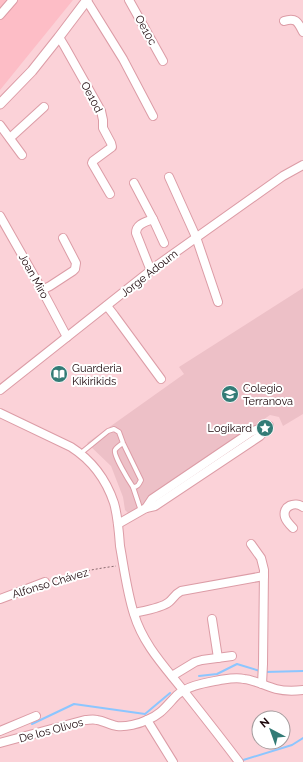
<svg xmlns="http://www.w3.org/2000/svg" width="303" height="762" viewBox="0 0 303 762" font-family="Raleway,sans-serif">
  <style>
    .built { fill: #edc0c7 }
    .green { fill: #fdbdc6 }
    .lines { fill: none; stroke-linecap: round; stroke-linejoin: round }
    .stream { stroke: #8cc6ff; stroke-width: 2 }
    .service-casing { stroke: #dc9ca6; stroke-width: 6 }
    .minor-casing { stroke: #dc9ca6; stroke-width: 10 }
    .tertiary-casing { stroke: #dc9ca6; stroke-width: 11 }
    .path { stroke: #88696e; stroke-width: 1; stroke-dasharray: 2 2; stroke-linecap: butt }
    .service { stroke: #fff; stroke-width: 4 }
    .minor { stroke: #fff; stroke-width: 8 }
    .tertiary { stroke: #fff; stroke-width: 9 }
    .labels { text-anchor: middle; stroke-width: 4; stroke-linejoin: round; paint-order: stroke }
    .street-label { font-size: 11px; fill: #1b060a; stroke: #fff }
    .poi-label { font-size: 11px; fill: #1b060a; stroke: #fff; text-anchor: start }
  </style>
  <rect width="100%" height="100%" fill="#fbd2d8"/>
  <path class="built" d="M303,288V414L283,426L279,417L270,415L129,514L125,510L123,497L111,466L87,443L184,374L179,367Z"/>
  <path class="green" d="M0,0H73L0,90Z"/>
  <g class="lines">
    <g class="stream">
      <path d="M265,672L303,671"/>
      <path d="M199,676L217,674L237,664L260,671"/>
      <path d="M32,724L74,704L145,714L170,693"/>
      <path d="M240,761L292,745L303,738"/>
    </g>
    <g class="service-casing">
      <g id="service">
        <path d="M81,453L108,431L114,429L119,432L123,443L141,480C139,484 138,487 133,487C129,481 113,455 115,450C117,447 120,445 123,443"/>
        <path d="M133,487L141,511"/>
      </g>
    </g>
    <g class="minor-casing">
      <g id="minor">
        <path d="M129,0L163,61"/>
        <path d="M87,1L123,59L153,116"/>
        <path d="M0,15L13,0"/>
        <path d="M284,21C296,17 298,22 303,32"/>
        <path d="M59,37L65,47L101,111L103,120V128L111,143L112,147L93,161L92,163L110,194"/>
        <path d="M0,125L22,155"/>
        <path d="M10,138L44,107"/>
        <path d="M169,177L196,237L218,302"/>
        <path d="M134,183L153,219C146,222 136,224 136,233L151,271"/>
        <path d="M0,216L42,290L67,337"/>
        <path d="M153,219L164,243"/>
        <path d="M42,290L50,286L73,271L75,269L76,263L63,238"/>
        <path d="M107,306L114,315L161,379"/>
        <path d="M0,390L159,264L283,176L303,165"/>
        <path d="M0,413L71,447C93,461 106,479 114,503C118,517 119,532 120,546C124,568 127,592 134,614C143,644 164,666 183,690C202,714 221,738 239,762"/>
        <path d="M146,508L152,499L251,432L261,428L269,426"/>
        <path d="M118,524L146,508L155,506L260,436L269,426"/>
        <path d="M293,528C290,525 286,521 285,517C282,506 295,501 303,507"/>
        <path d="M251,544L261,558L264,570L263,664L262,684"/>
        <path d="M0,599L45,582"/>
        <path d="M134,613C143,611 162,608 169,602C173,599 175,594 181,591L264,576"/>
        <path d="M212,619L218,658"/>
        <path d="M172,676L195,662L202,660L232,656"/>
        <path d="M147,720L173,762"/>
        <path d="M0,731L36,716"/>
        <path d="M0,743L85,720C89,720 93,719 97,720C104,721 110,725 117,726C126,727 139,724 147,720C161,715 167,705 177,695C189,685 205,683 220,680C227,679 236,677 244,679C255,680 265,686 276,689C284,691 294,691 303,690"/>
      </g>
    </g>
    <g class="tertiary-casing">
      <path id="tertiary" d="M0,104L32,71L59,37L87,0"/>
    </g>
    <path class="path" d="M53,579C74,573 94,569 116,566"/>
    <use href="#service" class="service"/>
    <use href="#minor" class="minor"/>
    <use href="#tertiary" class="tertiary"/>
  </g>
  <defs>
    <g id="library-disc" transform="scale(0.9)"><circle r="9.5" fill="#337b76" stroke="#fff"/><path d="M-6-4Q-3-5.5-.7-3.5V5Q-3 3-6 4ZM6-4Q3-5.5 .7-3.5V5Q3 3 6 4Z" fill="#fff"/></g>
    <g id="school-disc" transform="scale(0.9)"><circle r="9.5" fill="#337b76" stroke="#fff"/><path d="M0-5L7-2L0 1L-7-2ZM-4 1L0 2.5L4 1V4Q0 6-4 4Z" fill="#fff"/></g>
    <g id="sight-disc" transform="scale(0.9)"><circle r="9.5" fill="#337b76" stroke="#fff"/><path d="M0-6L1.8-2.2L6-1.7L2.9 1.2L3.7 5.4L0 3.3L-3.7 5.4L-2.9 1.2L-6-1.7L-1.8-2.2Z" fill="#fff"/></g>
  </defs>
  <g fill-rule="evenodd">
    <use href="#library-disc" x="59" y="374"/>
    <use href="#school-disc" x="230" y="394"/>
    <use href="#sight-disc" x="265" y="428"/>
  </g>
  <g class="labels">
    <g class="street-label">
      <text transform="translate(146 30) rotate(61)" y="4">Oe10c</text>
      <text transform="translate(92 97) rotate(62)" y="4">Oe10d</text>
      <text transform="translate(149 273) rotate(-38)" y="4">Jorge Adoum</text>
      <text transform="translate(34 276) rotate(61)" y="4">Joan Miro</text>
      <text transform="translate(50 583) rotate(-17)" y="4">Alfonso Chávez</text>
      <text transform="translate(51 730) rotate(-15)" y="4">De los Olivos</text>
    </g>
    <g class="poi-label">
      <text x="72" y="372">Guarderia<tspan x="72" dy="13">Kikirikids</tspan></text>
      <text x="243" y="392">Colegio<tspan x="243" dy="13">Terranova</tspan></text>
      <text x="252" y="432" text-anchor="end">Logikard</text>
    </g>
  </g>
  <g transform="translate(271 730) rotate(319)"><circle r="19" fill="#ffffff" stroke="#a49b9d"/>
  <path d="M0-3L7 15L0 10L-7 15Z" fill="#337b76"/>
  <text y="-6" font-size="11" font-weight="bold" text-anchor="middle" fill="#1b060a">N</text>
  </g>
</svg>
